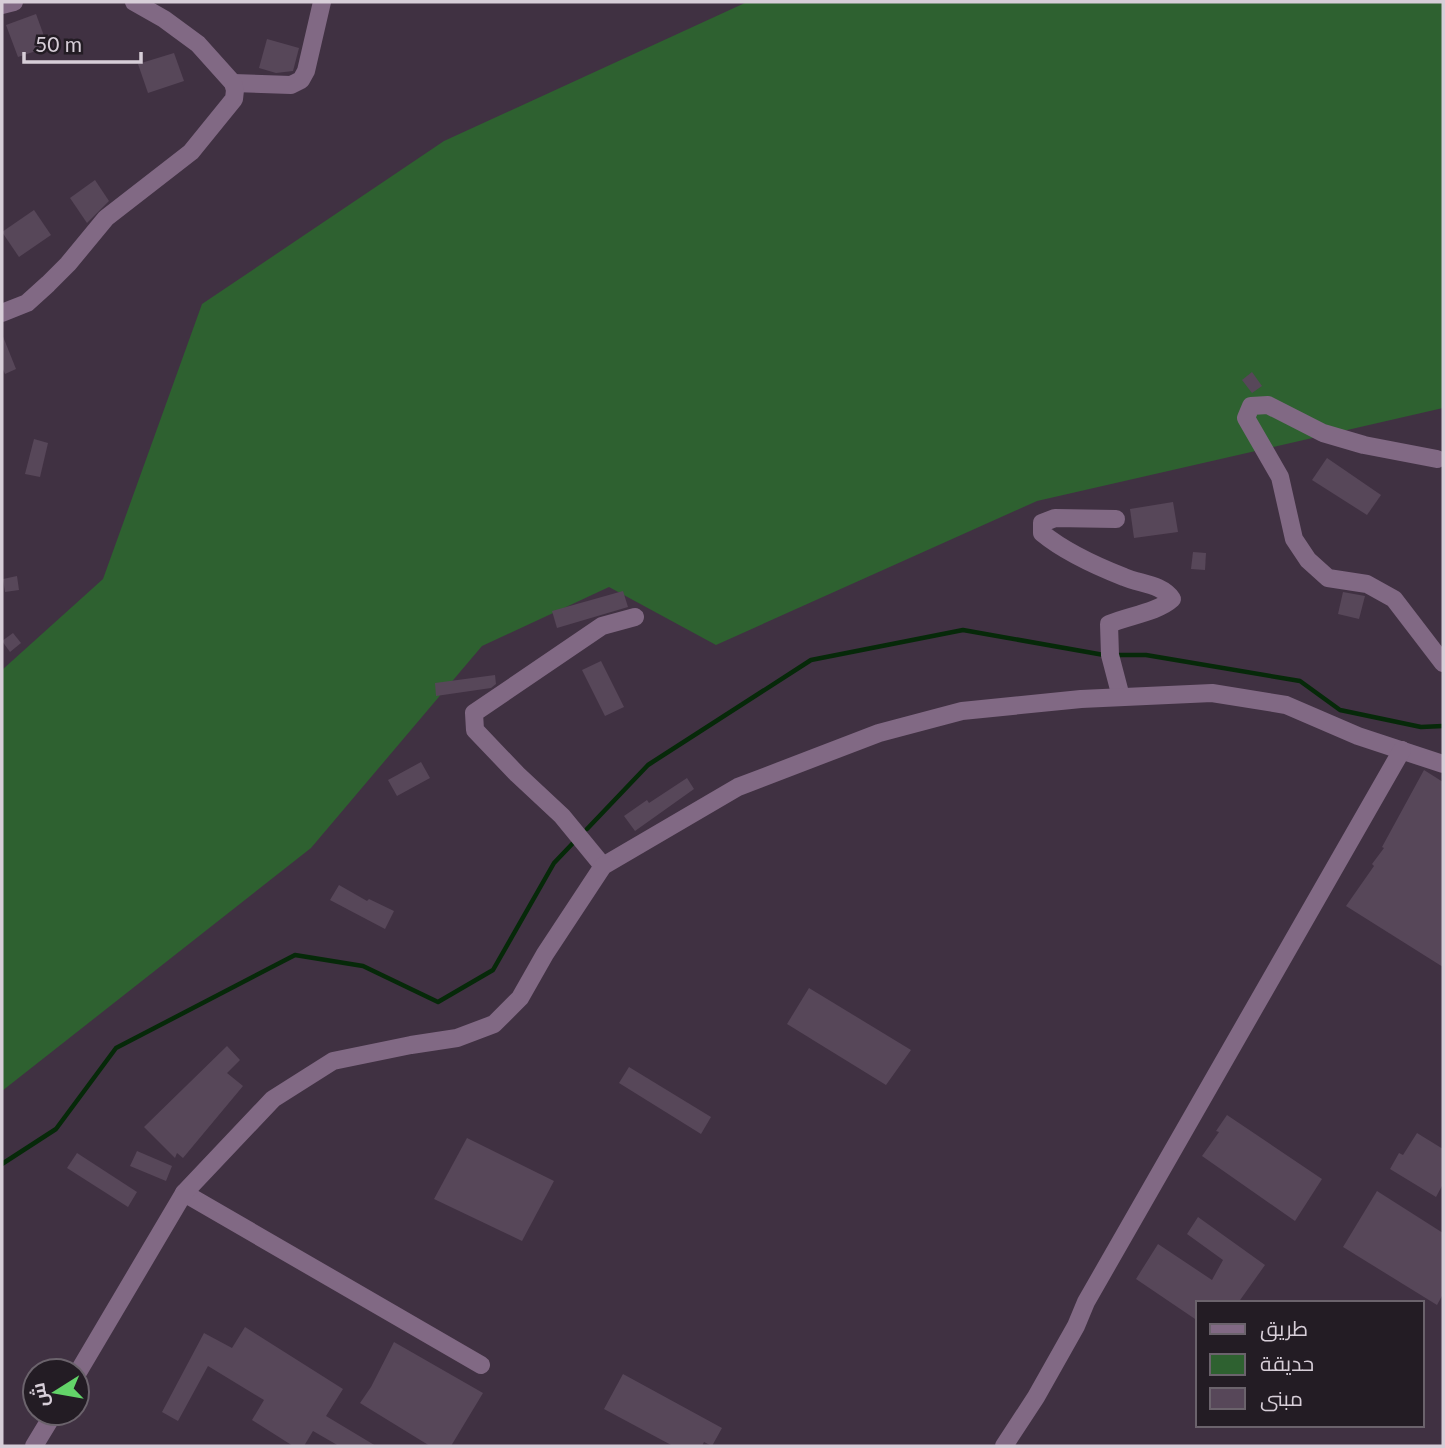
<svg xmlns="http://www.w3.org/2000/svg" width="1445" height="1448" viewBox="0 0 1445 1448" font-family="Lato,Cairo,sans-serif">
  <style>
    .green { fill: #2e6130 }
    .lines { fill: none; stroke-linecap: round; stroke-linejoin: round }
    .stream { stroke: #062909; stroke-width: 4.5 }
    .building { fill: #574759 }
    .minor { stroke: #816984; stroke-width: 18 }
  </style>
  <rect width="100%" height="100%" fill="#403142"/>
  <path class="green" d="M747,2H1443V408L1037,501L716,645L609,587L482,646L311,848L2,1091V670L103,579L202,304L444,141Z"/>
  <g class="lines">
    <g class="stream">
      <path d="M1116,655H1146L1300,681L1340,710L1421,727L1443,726"/>
      <path d="M587,829L648,765L811,660L963,630L1104,655"/>
      <path d="M2,1164L56,1129L116,1048L295,955L363,966L438,1002L493,970L554,863L574,842"/>
    </g>
  </g>
  <g class="building">
    <path d="M36,14L48,47L18,57L6,25Z"/>
    <path d="M267,39L299,48L293,71L276,73L259,68Z"/>
    <path d="M174,53L184,81L148,93L138,64Z"/>
    <path d="M95,180L109,201L87,223L70,198Z"/>
    <path d="M34,210L51,235L19,257L2,232Z"/>
    <path d="M2,334L16,369L5,374L2,367Z"/>
    <path d="M1252,372L1262,386L1252,393L1242,380Z"/>
    <path d="M34,439L48,443L40,477L25,474Z"/>
    <path d="M1327,458L1381,495L1367,515L1312,480Z"/>
    <path d="M1173,502L1178,532L1134,538L1130,509Z"/>
    <path d="M1193,552L1206,553L1205,570L1191,569Z"/>
    <path d="M17,576L19,590L5,592L3,579Z"/>
    <path d="M623,591L628,607L557,628L552,611Z"/>
    <path d="M1343,592L1365,596L1359,619L1338,614Z"/>
    <path d="M13,633L21,643L10,652L2,641Z"/>
    <path d="M601,661L624,707L605,716L582,670Z"/>
    <path d="M495,675L496,684L491,688L436,696L435,683Z"/>
    <path d="M421,762L430,778L397,796L388,780Z"/>
    <path d="M1424,770L1443,782V967L1346,906L1374,866L1372,864L1384,848L1382,847Z"/>
    <path d="M687,778L694,789L635,831L624,816L647,800L649,803Z"/>
    <path d="M339,885L367,901L369,899L394,911L385,929L330,900Z"/>
    <path d="M809,988L911,1050L886,1085L787,1024Z"/>
    <path d="M227,1046L240,1060L227,1073L243,1086L183,1158L177,1153L175,1158L144,1127Z"/>
    <path d="M629,1067L711,1117L701,1134L619,1083Z"/>
    <path d="M1227,1115L1322,1179L1295,1221L1202,1156L1219,1132L1216,1131Z"/>
    <path d="M1417,1133L1443,1149V1184L1436,1197L1390,1169L1399,1153L1403,1155Z"/>
    <path d="M467,1138L554,1181L522,1241L434,1199Z"/>
    <path d="M137,1151L172,1166L166,1181L130,1166Z"/>
    <path d="M77,1153L137,1192L128,1207L67,1168Z"/>
    <path d="M1377,1191L1443,1233V1294L1437,1305L1343,1247Z"/>
    <path d="M1198,1217L1265,1265L1238,1303H1198V1321L1136,1279L1158,1244L1212,1280L1223,1260L1187,1234Z"/>
    <path d="M245,1327L343,1389L326,1416L376,1446H339L313,1431L304,1446H293L252,1420L264,1400L208,1366L178,1421L162,1412L204,1333L232,1348Z"/>
    <path d="M394,1342L483,1393L451,1446H430L360,1403L371,1387Z"/>
    <path d="M623,1374L722,1428L712,1446L704,1442L702,1446H673L604,1409Z"/>
  </g>
  <g class="lines">
    <g class="minor">
      <path d="M2,5L14,2"/>
      <path d="M233,83L291,85L301,80L306,71L322,2"/>
      <path d="M2,313L27,303L48,284L68,264L106,218L191,152L234,99L235,90L233,83L198,44L164,19L134,2"/>
      <path d="M1437,459L1364,445L1323,433L1268,405L1251,406L1246,418L1280,477L1294,539L1308,560L1328,578L1367,584L1394,599L1443,663"/>
      <path d="M1116,519L1055,518L1042,523V533C1065,552 1096,566 1124,577C1140,584 1162,584 1172,599C1158,612 1128,616 1109,624L1110,655L1121,697"/>
      <path d="M603,866L562,816L517,774L475,730L474,713L602,626L635,617"/>
      <path d="M184,1193L481,1365"/>
      <path d="M77,1374L184,1193L273,1099L333,1061L411,1045L457,1038L494,1024L520,998L545,954L603,866L738,787L879,733L962,711L1081,699L1212,693L1286,705L1358,736L1443,764"/>
      <path d="M34,1446L54,1413"/>
      <path d="M1004,1446L1036,1397L1076,1326L1086,1302L1402,750"/>
    </g>
  </g>
  <rect width="1445" height="1448" fill="none" stroke="#d7ced8" stroke-width="7"/>
  <rect x="1196" y="1301" width="228" height="126" fill="#231c24" stroke="#6b636c" stroke-width="2"/>
  <rect x="1210" y="1324" width="35" height="10" fill="#816984" stroke="#6b636c" stroke-width="2"/>
  <text x="1260" y="1336" font-size="21" fill="#d7ced8">طريق</text>
  <rect x="1210" y="1354" width="35" height="21" fill="#2e6130" stroke="#6b636c" stroke-width="2"/>
  <text x="1260" y="1371" font-size="21" fill="#d7ced8">حديقة</text>
  <rect x="1210" y="1388" width="35" height="21" fill="#574759" stroke="#6b636c" stroke-width="2"/>
  <text x="1260" y="1406" font-size="21" fill="#d7ced8">مبنى</text>
  <g transform="translate(56 1392) rotate(259)"><circle r="33" fill="#231c24" stroke="#6b636c" stroke-width="2"/>
  <path d="M0-5L12 26L0 18L-12 26Z" fill="#63d469"/>
  <text y="-10" font-size="19" font-weight="bold" text-anchor="middle" fill="#d7ced8">ش</text>
  </g>
  <path d="M24 52v10h117v-10" fill="none" stroke="#d7ced8" stroke-width="3.5"/>
  <text x="35" y="52" font-size="21" fill="#d7ced8" stroke="#231c24" stroke-width="5" paint-order="stroke">50 m</text>
</svg>
